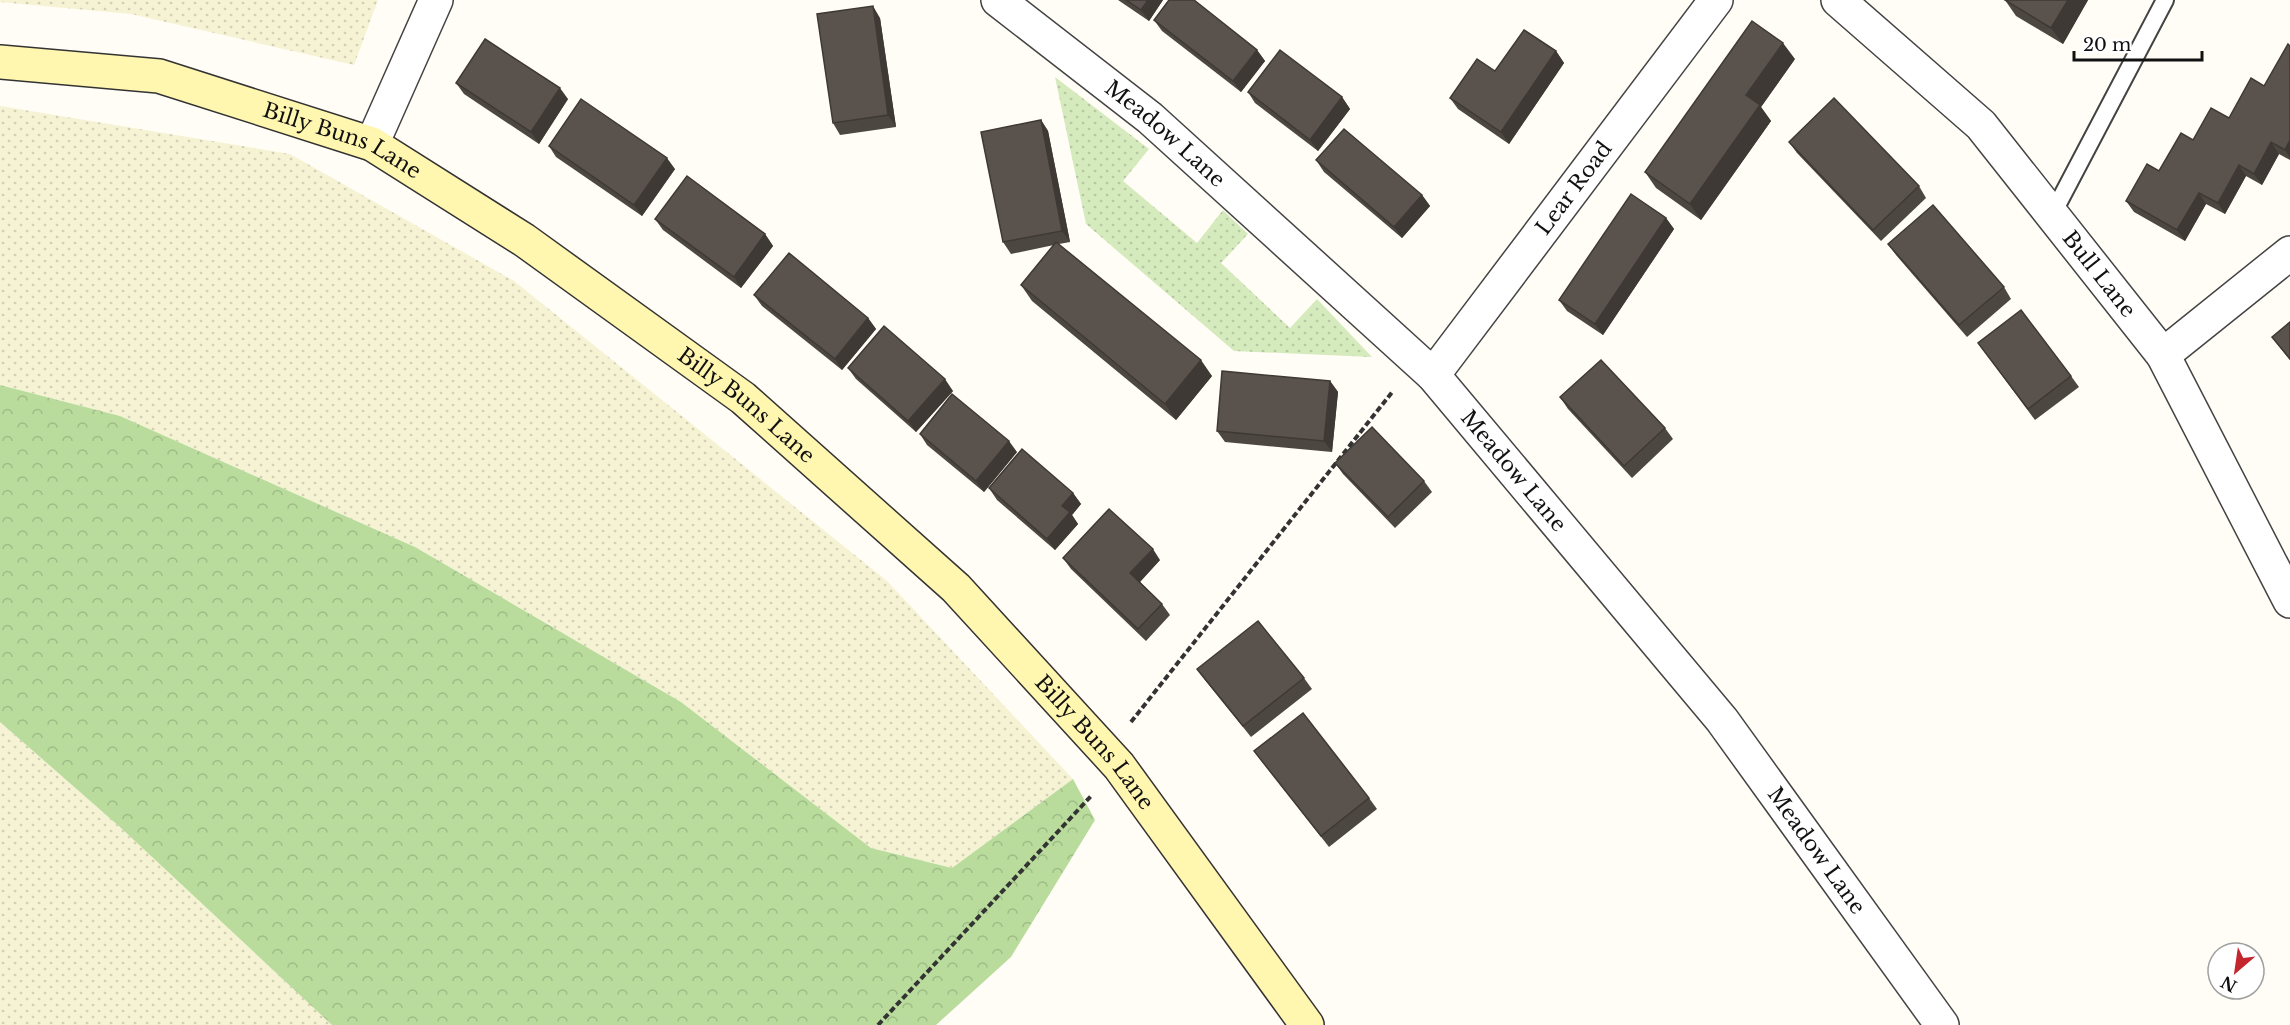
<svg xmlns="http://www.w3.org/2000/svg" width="2290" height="1025" viewBox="0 0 2290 1025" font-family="'Libre Baskerville',serif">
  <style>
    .farmland { fill: url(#farmland-dots) }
    .grass { fill: url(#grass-dots) }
    .forest { fill: url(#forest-crowns) }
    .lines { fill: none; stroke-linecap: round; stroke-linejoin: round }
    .lane-casing { stroke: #444; stroke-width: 20 }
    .street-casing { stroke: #444; stroke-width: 36 }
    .secondary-casing { stroke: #333; stroke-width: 36 }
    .path { stroke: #333; stroke-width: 4; stroke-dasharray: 6 3; stroke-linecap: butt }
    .lane { stroke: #fff; stroke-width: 16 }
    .street { stroke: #fff; stroke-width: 33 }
    .secondary { stroke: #fff6b0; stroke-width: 33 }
    .wall { fill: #4d4742 }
    .shaded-wall { fill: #3f3936 }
    .building { fill: #5a524d; stroke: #3f3936; stroke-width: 1.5 }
    .labels { text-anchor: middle; stroke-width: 6; stroke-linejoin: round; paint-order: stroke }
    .street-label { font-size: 21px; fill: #111; stroke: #fff }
  </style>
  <defs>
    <pattern id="farmland-dots" width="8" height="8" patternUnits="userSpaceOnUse" patternTransform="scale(1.5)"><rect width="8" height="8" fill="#f6f3d4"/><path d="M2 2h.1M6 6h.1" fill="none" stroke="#d2cfb5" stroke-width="1.8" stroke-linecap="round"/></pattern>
    <pattern id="grass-dots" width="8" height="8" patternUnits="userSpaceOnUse" patternTransform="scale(1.5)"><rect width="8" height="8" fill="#d5ebbd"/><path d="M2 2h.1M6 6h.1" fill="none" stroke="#b6c8a1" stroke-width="1.8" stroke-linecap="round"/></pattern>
    <pattern id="forest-crowns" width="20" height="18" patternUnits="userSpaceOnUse" patternTransform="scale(1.5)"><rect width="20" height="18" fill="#b9dc9c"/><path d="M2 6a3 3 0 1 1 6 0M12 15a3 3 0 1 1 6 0" fill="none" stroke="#9ebc85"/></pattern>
  </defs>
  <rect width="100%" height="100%" fill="#fffdf5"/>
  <g class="farmland">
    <path d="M0,0H378L354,65L131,14L0,2Z"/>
    <path d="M0,106L290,154L514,281L887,581L1073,779L952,868L871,848L681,702L415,547L120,416L0,385Z"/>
    <path d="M0,722L121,828L332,1025H0Z"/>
  </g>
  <path class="grass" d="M1055,77L1149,149L1123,181L1197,243L1223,210L1248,234L1221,263L1290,328L1317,299L1372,357L1234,351L1086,224Z"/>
  <path class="forest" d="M0,385L120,416L415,547L681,702L871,848L952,868L1073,779L1095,820L1011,957L936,1025H332L121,828L0,722Z"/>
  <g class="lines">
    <g class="lane-casing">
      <path id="lane" d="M2052,215L2165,0"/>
    </g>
    <g class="street-casing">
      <g id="street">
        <path id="s1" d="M998,0L1150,118L1433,375L1722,720L1942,1025"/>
        <path id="s2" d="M1838,0L1981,125L2163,355L2290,601"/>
        <path d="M372,144L436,0"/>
        <path d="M2163,355L2290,253"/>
        <path id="s3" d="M1433,375L1716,0"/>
      </g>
    </g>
    <g class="secondary-casing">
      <g id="secondary">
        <path id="s4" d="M0,62L159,76L372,144L524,240L743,398L956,588L1119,766L1307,1025"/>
      </g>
    </g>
    <g class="path">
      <path d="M1131,722L1393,391"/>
      <path d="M878,1025L1092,795"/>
    </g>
    <use href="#lane" class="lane"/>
    <use href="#street" class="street"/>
    <use href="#secondary" class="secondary"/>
  </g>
  <g class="wall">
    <path d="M1118,0H1163L1149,21Z"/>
    <path d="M2005,0H2088L2063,44L2016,16Z"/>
    <path d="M880,18L896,127L840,135L833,123Z"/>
    <path d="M1154,20L1257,50L1265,61L1241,92L1162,31Z"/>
    <path d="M2290,46V160L2279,154L2262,185L2246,176L2225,214L2206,204L2185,241L2134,212L2126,201L2159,171L2229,118L2264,86Z"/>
    <path d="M1556,51L1564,63L1509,144L1458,109L1450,98L1495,71Z"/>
    <path d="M1795,59L1761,107L1771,121L1701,220L1656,188L1645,172Z"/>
    <path d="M456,83L568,99L539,144L464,94Z"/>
    <path d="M1248,92L1342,97L1350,109L1318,151L1255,103Z"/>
    <path d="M1041,120L1048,131L1070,242L1059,244L1212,376L1176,420L1032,301L1021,285L1054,245L1011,254L1003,242Z"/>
    <path d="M1789,142L1919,186L1926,198L1881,241L1797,153Z"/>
    <path d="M549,146L675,169L642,216L556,157Z"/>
    <path d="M1316,160L1422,195L1430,206L1402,238L1324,172Z"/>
    <path d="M1666,218L1674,229L1603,335L1567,311L1559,300Z"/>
    <path d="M655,219L765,234L773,246L741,288L663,230Z"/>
    <path d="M1888,244L2004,287L2011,299L1967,337L1896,255Z"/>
    <path d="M754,295L868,318L876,329L842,370L762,306Z"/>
    <path d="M2290,322V360L2272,337Z"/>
    <path d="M1978,343L2071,376L2079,387L2035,420Z"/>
    <path d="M848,368L953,391L916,432L856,379Z"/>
    <path d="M1330,381L1338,392L1332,452L1225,442L1217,431Z"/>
    <path d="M1560,397L1665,428L1673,439L1632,478L1568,409Z"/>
    <path d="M920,434L1017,452L984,492L927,445Z"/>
    <path d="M1335,463L1424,481L1432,492L1395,528L1343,474Z"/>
    <path d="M989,488L1073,493L1081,504L1072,515L1078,524L1055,550L997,500Z"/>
    <path d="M1063,558L1160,560L1140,582L1162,604L1170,615L1146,641L1071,569Z"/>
    <path d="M1197,669L1304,678L1312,689L1251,737L1205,680Z"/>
    <path d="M1254,751L1369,798L1377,809L1329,847Z"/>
  </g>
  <g class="shaded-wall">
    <path d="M1148,0H1163L1149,21L1141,10Z"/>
    <path d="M2068,0H2088L2063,44L2051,28Z"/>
    <path d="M873,6L880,18L896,127L888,115Z"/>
    <path d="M1783,43L1795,59L1761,107L1771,121L1701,220L1690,204L1746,95Z"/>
    <path d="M1257,50L1265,61L1241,92L1233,81Z"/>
    <path d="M1556,51L1564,63L1509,144L1501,132Z"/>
    <path d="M560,88L568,99L539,144L531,132Z"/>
    <path d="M1342,97L1350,109L1318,151L1310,140Z"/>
    <path d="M1041,120L1048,131L1070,242L1062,231Z"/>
    <path d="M2290,140V158L2285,150Z"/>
    <path d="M2271,142L2279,154L2262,185L2254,174Z"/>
    <path d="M667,158L675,169L642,216L634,205Z"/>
    <path d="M2239,165L2246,176L2225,214L2218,203Z"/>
    <path d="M2199,193L2206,204L2185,241L2177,230Z"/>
    <path d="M1422,195L1430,206L1402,238L1394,227Z"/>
    <path d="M1666,218L1674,229L1603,335L1595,324Z"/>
    <path d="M765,234L773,246L741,288L734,277Z"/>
    <path d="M868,318L876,329L842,370L835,359Z"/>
    <path d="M1201,360L1212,376L1176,420L1165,404Z"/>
    <path d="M945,379L953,391L916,432L908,421Z"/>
    <path d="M1330,381L1338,392L1332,452L1324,441Z"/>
    <path d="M1009,441L1017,452L984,492L976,481Z"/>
    <path d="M1073,493L1081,504L1072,515L1078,524L1055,550L1047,539L1062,506Z"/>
    <path d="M1153,549L1160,560L1138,584L1130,573Z"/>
  </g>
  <g class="building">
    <path d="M1126,0H1148L1141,10Z"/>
    <path d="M1169,0H1194L1257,50L1233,81L1154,20Z"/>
    <path d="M2005,0H2068L2051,28Z"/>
    <path d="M873,6L888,115L833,123L817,14Z"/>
    <path d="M1752,21L1783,43L1746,95L1760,105L1690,204L1645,172Z"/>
    <path d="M1524,30L1556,51L1501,132L1450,98L1477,59L1495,71Z"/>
    <path d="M485,39L560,88L531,132L456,83Z"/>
    <path d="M2288,44L2290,46V140L2285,150L2271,142L2254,174L2239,165L2218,203L2199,193L2177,230L2126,201L2147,164L2159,171L2181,133L2193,140L2211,108L2229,118L2251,78L2264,86Z"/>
    <path d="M1280,50L1342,97L1310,140L1248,92Z"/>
    <path d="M1834,98L1919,186L1873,230L1789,142Z"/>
    <path d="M581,99L667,158L634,205L549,146Z"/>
    <path d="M1041,120L1062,231L1003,242L981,132Z"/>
    <path d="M1344,129L1422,195L1394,227L1316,160Z"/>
    <path d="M687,176L765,234L734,277L655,219Z"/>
    <path d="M1631,194L1666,218L1595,324L1559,300Z"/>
    <path d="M1933,205L2004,287L1959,325L1888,244Z"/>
    <path d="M1056,242L1201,360L1165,404L1021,285Z"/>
    <path d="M789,253L868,318L835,359L754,295Z"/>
    <path d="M2021,310L2071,376L2028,409L1978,343Z"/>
    <path d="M2290,322V359L2272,337Z"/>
    <path d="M884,326L945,379L908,421L848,368Z"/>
    <path d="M1601,360L1665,428L1624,466L1560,397Z"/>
    <path d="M1222,371L1330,381L1324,441L1217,431Z"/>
    <path d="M952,394L1009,441L976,481L920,434Z"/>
    <path d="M1372,427L1424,481L1388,517L1335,463Z"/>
    <path d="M1022,449L1073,493L1062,506L1070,512L1047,539L989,488Z"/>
    <path d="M1109,509L1153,549L1130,573L1162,604L1138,629L1063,558Z"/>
    <path d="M1258,621L1304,678L1243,726L1197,669Z"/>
    <path d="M1303,713L1369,798L1321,836L1254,751Z"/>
  </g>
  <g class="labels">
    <g class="street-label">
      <text dy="7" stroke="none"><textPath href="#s1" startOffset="214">Meadow Lane</textPath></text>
      <text dy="7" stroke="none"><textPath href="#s4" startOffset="354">Billy Buns Lane</textPath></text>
      <text dy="7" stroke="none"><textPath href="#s3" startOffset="234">Lear Road</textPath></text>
      <text dy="7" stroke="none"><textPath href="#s2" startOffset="380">Bull Lane</textPath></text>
      <text dy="7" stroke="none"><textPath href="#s4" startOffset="840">Billy Buns Lane</textPath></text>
      <text dy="7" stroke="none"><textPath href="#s1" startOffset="700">Meadow Lane</textPath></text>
      <text dy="7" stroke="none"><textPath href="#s4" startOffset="1326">Billy Buns Lane</textPath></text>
      <text dy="7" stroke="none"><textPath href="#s1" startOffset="1186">Meadow Lane</textPath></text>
    </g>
  </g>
  <g transform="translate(2236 971) rotate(209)"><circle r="28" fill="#ffffff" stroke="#a0a0a0" stroke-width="1.5"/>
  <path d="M0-4.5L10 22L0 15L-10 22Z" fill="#c4262e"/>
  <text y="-9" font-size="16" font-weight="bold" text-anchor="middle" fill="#111111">N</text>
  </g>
  <path d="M2074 51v9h128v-9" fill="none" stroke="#111111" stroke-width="3"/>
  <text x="2083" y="51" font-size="18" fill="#111111" stroke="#ffffff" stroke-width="4.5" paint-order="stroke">20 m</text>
</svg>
